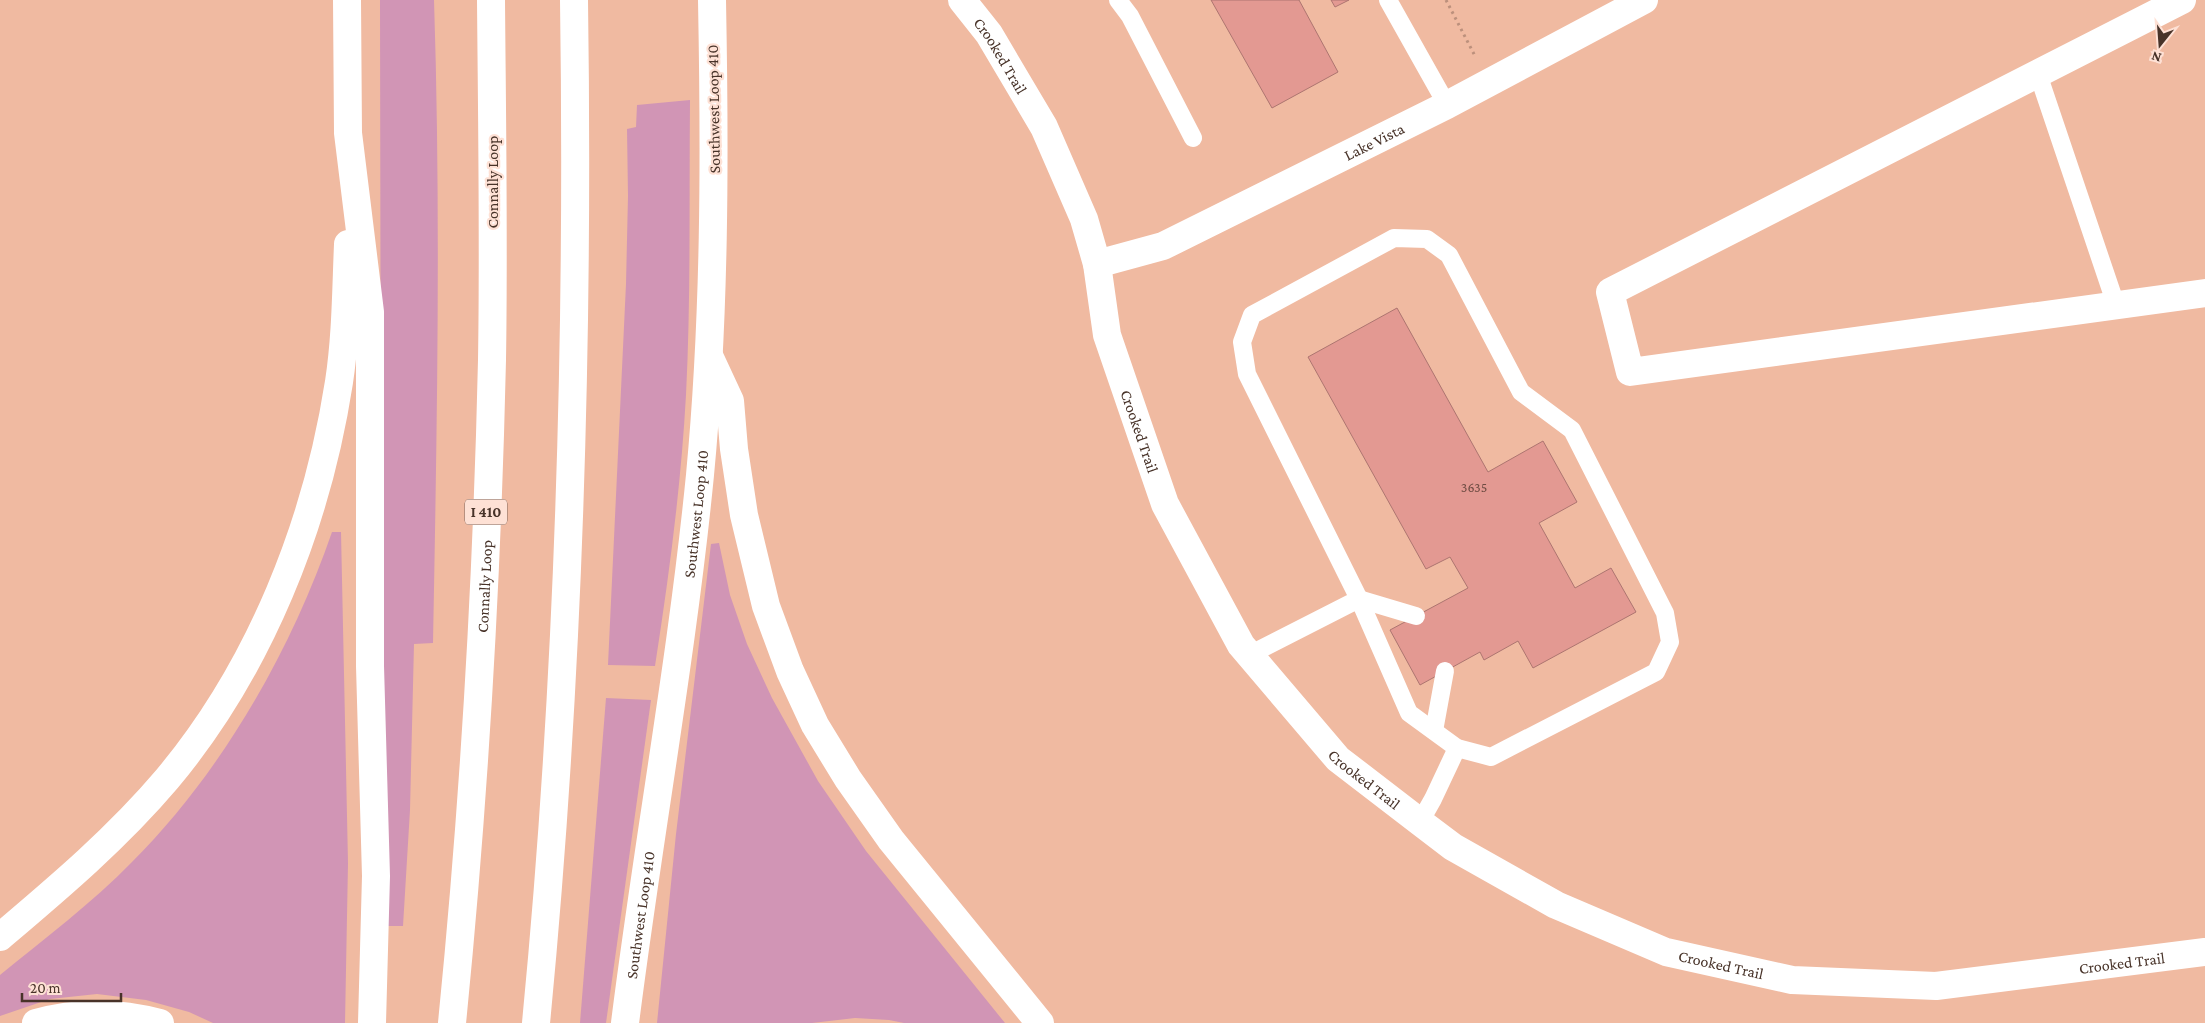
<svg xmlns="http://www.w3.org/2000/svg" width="2205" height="1023" viewBox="0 0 2205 1023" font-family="'Crimson Pro',serif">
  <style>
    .green { fill: #d195b5 }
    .building { fill: #e39992; stroke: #ad7570 }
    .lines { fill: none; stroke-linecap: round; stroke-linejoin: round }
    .path { stroke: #bc907c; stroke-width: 3; stroke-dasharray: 2.5 4; stroke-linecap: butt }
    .service { stroke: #fff; stroke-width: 18 }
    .minor { stroke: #fff; stroke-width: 28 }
    .secondary { stroke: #fff; stroke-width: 28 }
    .motorway { stroke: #fff; stroke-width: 28 }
    .labels { text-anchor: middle; stroke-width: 4.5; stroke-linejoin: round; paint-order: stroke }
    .number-label { font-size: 14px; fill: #6f4c43 }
    .shield { fill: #fee1d5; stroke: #7f675d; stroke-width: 1 }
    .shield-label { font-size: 15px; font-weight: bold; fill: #483329 }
    .street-label { font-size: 16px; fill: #483329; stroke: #fee1d5 }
  </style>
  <rect width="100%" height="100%" fill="#f0baa1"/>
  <g class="green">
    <path d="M380,0H434C441,214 437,428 433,643L414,644L410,810L403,926H387L381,589Z"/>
    <path d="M690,100C689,199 691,297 686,395C681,486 669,576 655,666L608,665L626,284L628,196L627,129L636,127L637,105Z"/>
    <path d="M332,532H341L348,863L345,1023H213L189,1012L146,1000L97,994L50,999L0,1016V975C44,939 92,903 132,862C222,772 291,651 332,532Z"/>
    <path d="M719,543L730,595L747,644L772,698L818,781L866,851L1005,1023H904L889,1020L855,1018L812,1023H657L676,834L711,544Z"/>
    <path d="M606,698L651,700L606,1023H580Z"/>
  </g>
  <g class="building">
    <path d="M1211,0H1299L1338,72L1272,108Z"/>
    <path d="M1331,0H1349L1335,7Z"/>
    <path d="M1397,308L1488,472L1543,441L1577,502L1539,523L1575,588L1611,568L1636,612L1533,668L1518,641L1484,660L1480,652L1420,685L1390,630L1468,588L1450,557L1426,569L1308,357Z"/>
  </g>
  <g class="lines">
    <path class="path" d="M1446,0L1475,56"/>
    <g class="service">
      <path d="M1118,0L1130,16L1193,138"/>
      <path d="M1388,0L1447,105"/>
      <path d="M2038,74L2116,305"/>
      <path d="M1359,599L1416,616"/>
      <path d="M1249,655L1359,599L1247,374L1242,342L1252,315L1394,238L1427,239L1449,255L1521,392L1572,430L1665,613L1670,642L1656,672L1491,757L1457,748L1409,713L1359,599"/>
      <path d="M1434,731L1445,671"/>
      <path d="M1420,822L1433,799L1457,748"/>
    </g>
    <g class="minor">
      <path id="s1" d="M962,0L989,34L1044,127L1084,219L1097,264L1107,335L1165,504L1241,645L1338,759L1420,822L1453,847L1556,905L1666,952L1792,980L1936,986L2205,952"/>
      <path d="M2182,0L1610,292L1630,372L2205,293"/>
      <path id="s2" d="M1097,264L1163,246L1447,105L1644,0"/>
    </g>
    <g class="secondary">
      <path d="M347,0L348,133L370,312V666L376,876L372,1023"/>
      <path d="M710,358L730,401L734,449L744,515L766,606L790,671L815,725L848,779L891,840L1040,1023"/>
      <path d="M0,937C59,887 117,838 167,779C260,668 317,524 339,382C346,336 346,290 348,244"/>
      <path d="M36,1023C78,1011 119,1012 160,1023"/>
      <path id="s3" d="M625,1023C648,840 682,658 700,475C715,317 715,158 712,0"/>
    </g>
    <g class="motorway">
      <path id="s4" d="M452,1023C474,803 487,581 492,360C494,240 492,120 491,0"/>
      <path d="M536,1023C569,683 579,342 574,0"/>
    </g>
  </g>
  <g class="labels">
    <g class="number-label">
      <text x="1474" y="492">3635</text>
    </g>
    <rect class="shield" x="465" y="499.5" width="42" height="25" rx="4"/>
    <g class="shield-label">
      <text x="486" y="517">I 410</text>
    </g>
    <g class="street-label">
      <text dy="6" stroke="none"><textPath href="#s1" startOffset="68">Crooked Trail</textPath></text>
      <text transform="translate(713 109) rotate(-91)" y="6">Southwest Loop 410</text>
      <text dy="6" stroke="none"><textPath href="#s2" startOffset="304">Lake Vista</textPath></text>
      <text transform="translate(492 182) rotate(-90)" y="6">Connally Loop</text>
      <text dy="6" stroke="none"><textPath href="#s1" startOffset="472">Crooked Trail</textPath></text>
      <text dy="6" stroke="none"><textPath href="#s3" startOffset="514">Southwest Loop 410</textPath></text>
      <text dy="6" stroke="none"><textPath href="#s4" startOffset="438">Connally Loop</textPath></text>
      <text dy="6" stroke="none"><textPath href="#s1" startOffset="892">Crooked Trail</textPath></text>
      <text dy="6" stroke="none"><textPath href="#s3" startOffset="109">Southwest Loop 410</textPath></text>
      <text dy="6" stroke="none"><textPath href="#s1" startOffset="1702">Crooked Trail</textPath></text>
      <text dy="6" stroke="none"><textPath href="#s1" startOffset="1298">Crooked Trail</textPath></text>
    </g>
  </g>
  <g transform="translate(2160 45) rotate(197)" stroke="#fee1d5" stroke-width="4" paint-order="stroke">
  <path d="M0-4L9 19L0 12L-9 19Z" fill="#483329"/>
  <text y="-8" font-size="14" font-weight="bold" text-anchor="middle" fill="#483329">N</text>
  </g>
  <path d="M22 993v8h99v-8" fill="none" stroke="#483329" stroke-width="2.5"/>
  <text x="30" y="993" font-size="15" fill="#483329" stroke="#fee1d5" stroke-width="4" paint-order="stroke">20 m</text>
</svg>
